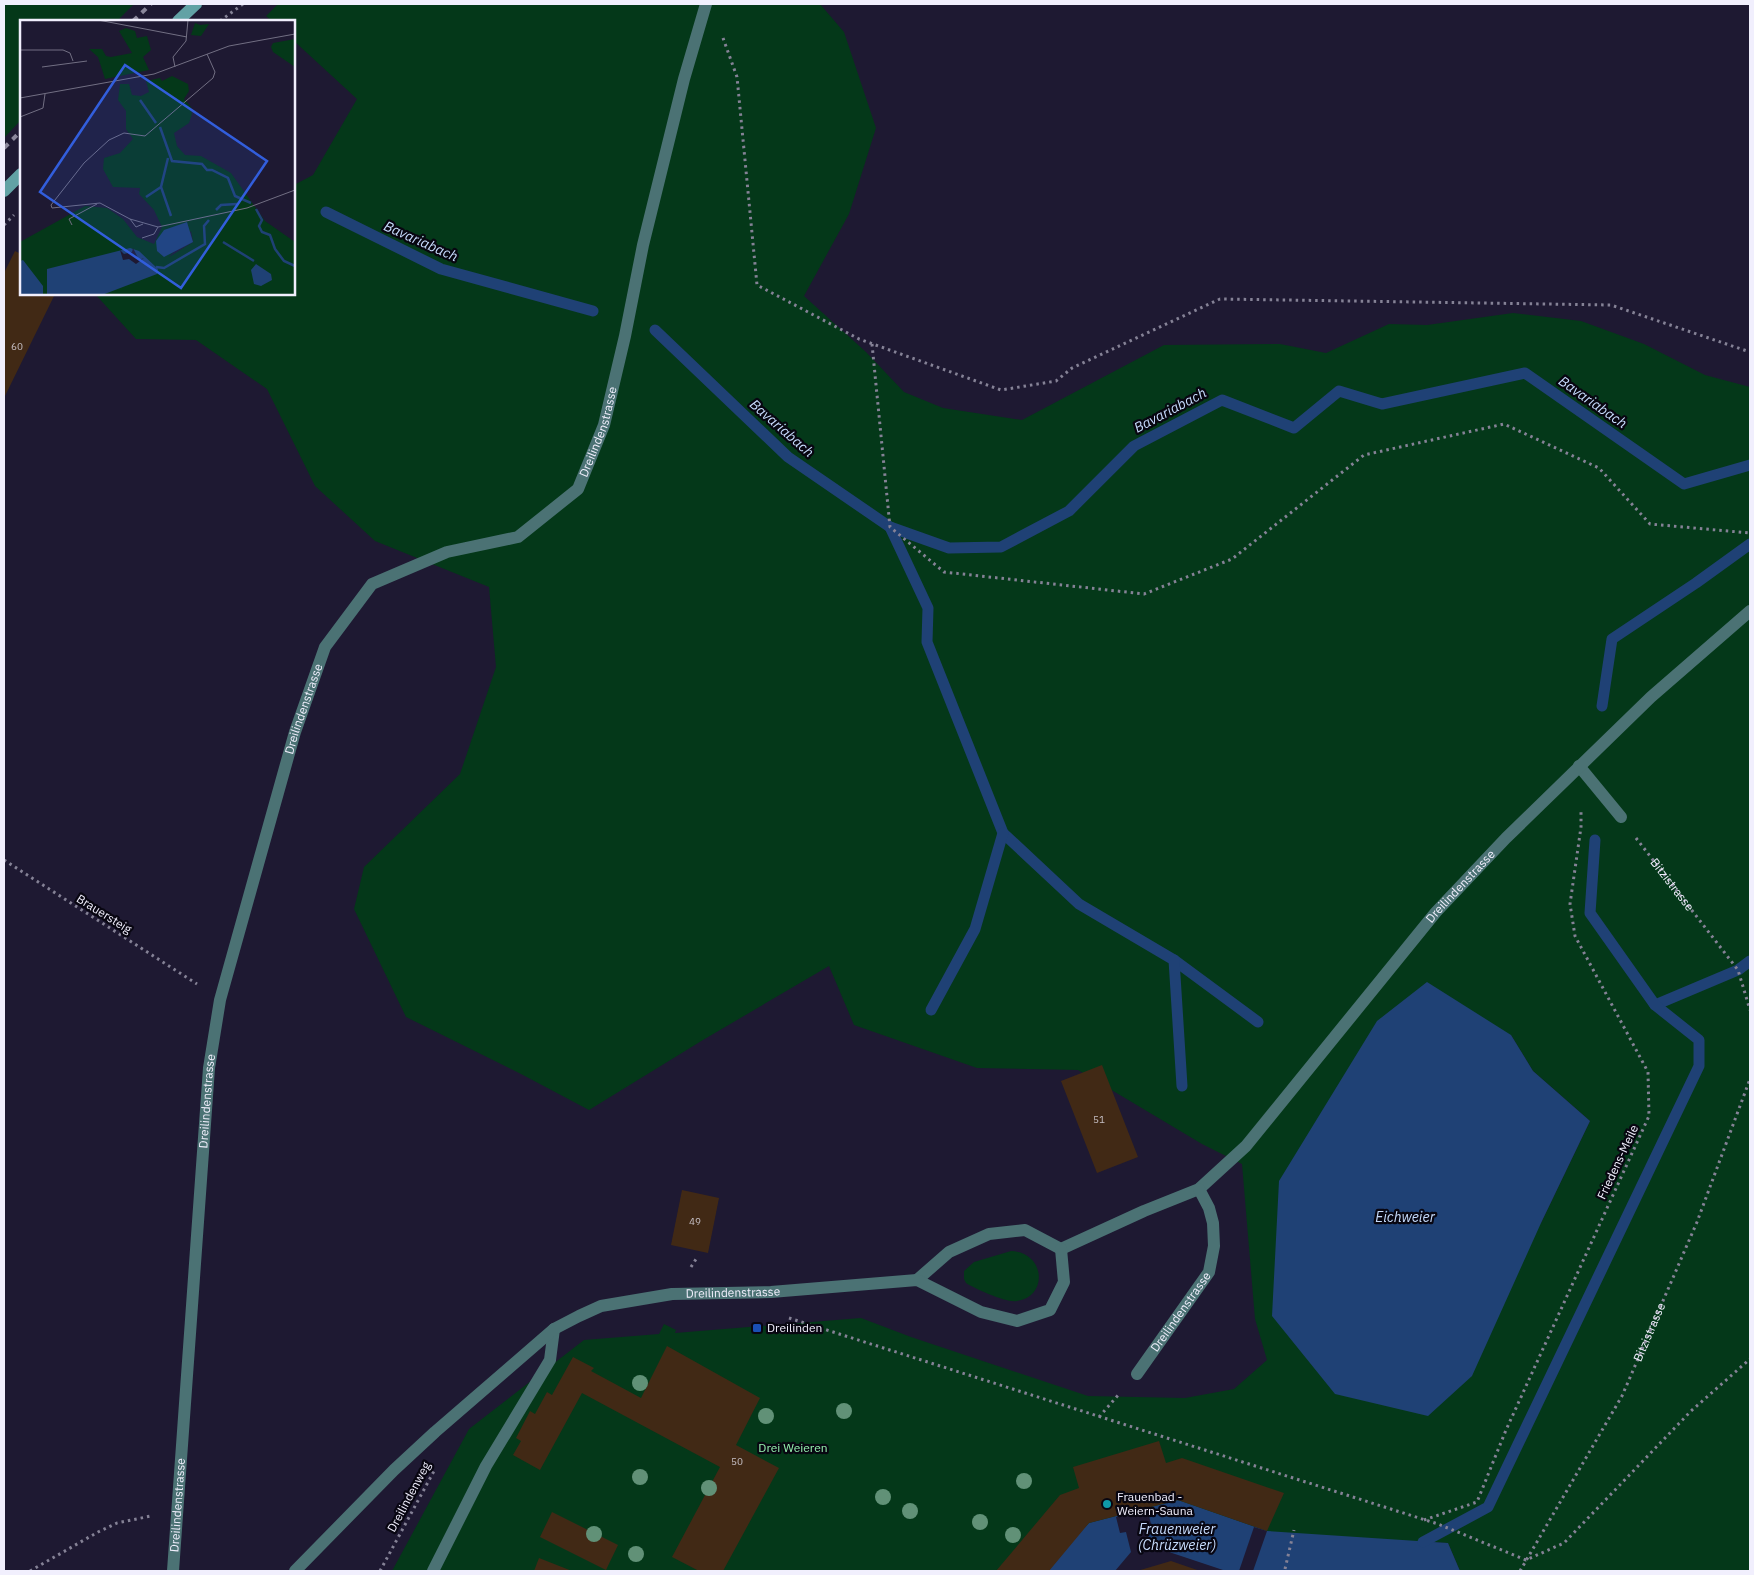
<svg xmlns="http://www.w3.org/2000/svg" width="1754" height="1575" viewBox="0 0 1754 1575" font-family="'IBM Plex Sans',sans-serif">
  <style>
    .green { fill: #043819; fill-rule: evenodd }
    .water { fill: #1f4175 }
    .pier { fill: #1e1932 }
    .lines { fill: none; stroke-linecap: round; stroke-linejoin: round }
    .stream { stroke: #1f4175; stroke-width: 11 }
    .building { fill: #412915 }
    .path { stroke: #858296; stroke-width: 3; stroke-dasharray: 2.5 4; stroke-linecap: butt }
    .lane { stroke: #4b7274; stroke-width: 12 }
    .street { stroke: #4b7274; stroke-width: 12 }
    .secondary { stroke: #62a2a5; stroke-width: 12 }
    .rail { stroke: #8b879b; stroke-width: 4; stroke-dasharray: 6 6; stroke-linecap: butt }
    .tree { fill: #619177 }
    .transit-dot { fill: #1a4fb4; stroke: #080611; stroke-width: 2 }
    .culture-dot { fill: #0f9aa8; stroke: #080611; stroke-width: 2 }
    .labels { text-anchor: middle; stroke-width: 4.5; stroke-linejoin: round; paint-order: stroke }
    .number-label { font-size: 10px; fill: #c5bec3 }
    .street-label { font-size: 12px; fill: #f1effd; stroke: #080611 }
    .poi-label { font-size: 12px; fill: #f1effd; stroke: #080611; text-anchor: start }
    .park-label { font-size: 12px; fill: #97f3b0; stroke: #080611 }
    .water-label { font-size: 14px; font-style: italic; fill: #c7dcfd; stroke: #080611 }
    .inset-river { fill: none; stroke: #1f4175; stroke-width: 2.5 }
    .inset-road { fill: none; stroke: #726f83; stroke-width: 1 }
    .view { fill: #325edc; fill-opacity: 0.15; stroke: #325edc; stroke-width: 2.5 }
    .inset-edge { fill: none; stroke: #f1effd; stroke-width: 2.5 }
  </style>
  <rect width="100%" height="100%" fill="#1e1932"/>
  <g class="green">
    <path d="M4,4H134L117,21H21V120L4,138Z"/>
    <path d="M278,4H820L844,32L876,128L849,214L804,296L866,352L904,392L943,408L1022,420L1164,345L1280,344L1326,353L1389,324L1427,325L1513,313L1581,321L1644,344L1705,375L1750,387V1571H1460L1448,1543L1423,1542L1421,1571H392L469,1429L584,1340L659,1334L664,1324L676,1330L675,1333L861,1318L911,1337L1088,1396L1185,1398L1234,1389L1267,1360L1255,1319L1242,1164L1202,1144L1078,1070L977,1068L854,1025L829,966L703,1040L589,1110L521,1074L406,1017L354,909L364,867L460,774L496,667L489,587L375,541L315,486L267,389L196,340L136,339L95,294H294V185L313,175L357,99L294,41V21H272L266,16ZM1511,1035L1533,1071L1590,1121L1541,1223Z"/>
    <path d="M1011,1251C1045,1252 1049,1296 1017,1301C1006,1303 976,1289 966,1283L964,1279V1271L974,1262Z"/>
  </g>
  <g class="water">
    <path d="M1427,982L1511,1035L1533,1071L1590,1121L1541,1223L1472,1376L1428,1416L1335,1394L1272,1316L1279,1181L1377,1021Z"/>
    <path d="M1178,1500L1267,1531L1448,1543L1460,1571H1043L1089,1523Z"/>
  </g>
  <g class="pier">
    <path d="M1147,1508L1151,1524L1145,1526L1151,1546L1226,1571H1115L1131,1552L1126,1532L1120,1533L1116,1517Z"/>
    <path d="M1254,1527L1267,1531L1253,1571H1239Z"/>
  </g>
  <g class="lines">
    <g class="stream">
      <path d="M326,212L441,269L593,311"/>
      <path d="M655,330L788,457L890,527L949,548L1001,547L1069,511L1134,446L1222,400L1294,428L1339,391L1382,404L1525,373L1684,484L1750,465"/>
      <path d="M890,527L928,608L927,642L1003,833L1079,904L1174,960L1258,1022"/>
      <path d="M1602,706L1612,639L1696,583L1750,544"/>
      <path d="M1174,960L1182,1086"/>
      <path d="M1655,1005L1738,970L1750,961"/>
      <path d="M931,1010L975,929L1003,833"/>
      <path d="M1423,1542L1488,1507L1699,1066V1040L1655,1005L1590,913L1595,840"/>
    </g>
  </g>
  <g class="building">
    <path d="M15,251L21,254V294H55L4,398V273Z"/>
    <path d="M1102,1065L1138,1157L1097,1173L1061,1081Z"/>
    <path d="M682,1190L719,1198L708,1253L671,1245Z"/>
    <path d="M667,1346L760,1398L736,1445L779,1468L723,1571H699L672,1557L720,1467L582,1393L540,1470L513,1455L521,1441L516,1438L530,1411L535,1414L547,1392L552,1395L573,1357L594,1368L591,1371L641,1398Z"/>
    <path d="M1159,1441L1166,1463L1182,1458L1284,1493L1267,1531L1178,1500L1089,1523L1049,1571H996L1060,1495L1079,1488L1073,1467Z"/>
    <path d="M552,1512L618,1545L606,1570L540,1537Z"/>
    <path d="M539,1558L572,1571H534Z"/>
    <path d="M1171,1561L1200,1571H1137Z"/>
  </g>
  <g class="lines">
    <g class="path">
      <path d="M220,21L243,4"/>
      <path d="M723,38L737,77L757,285L859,339L1001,390L1056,381L1072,368L1220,299L1611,305L1750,352"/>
      <path d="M4,225L14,215"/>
      <path d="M872,344L890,527L944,572L1144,594L1232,559L1364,455L1504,424L1599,468L1650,524L1750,533"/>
      <path id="s1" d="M1636,838L1738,970L1750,1010"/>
      <path d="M4,860L197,984"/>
      <path d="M691,1267L698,1256"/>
      <path d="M789,1318L1438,1524L1526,1560L1564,1543L1691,1411L1750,1359"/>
      <path d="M1099,1417L1120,1393"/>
      <path d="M1424,1520L1477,1502L1506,1430L1649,1116L1648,1072L1575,936L1570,904L1581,827V810"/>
      <path d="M1285,1569L1294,1530"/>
      <path d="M30,1571L98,1532L117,1523L151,1516"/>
      <path d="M380,1571L434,1471"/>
      <path id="s2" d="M1520,1571L1622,1396L1697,1222L1750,1079"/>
    </g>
    <path class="lane" d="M433,1571L486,1466L550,1360L554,1329"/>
    <g class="street">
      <path d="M1579,766L1621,817"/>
      <path id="s3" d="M1061,1249L1144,1211L1199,1189L1246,1146L1436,912L1506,838L1651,697L1750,611"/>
      <path d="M917,1280L949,1252L989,1234L1025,1230L1061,1249"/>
      <path id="s4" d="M1137,1374L1209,1272L1214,1246L1213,1223L1209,1208L1199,1189"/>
      <path id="s5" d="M173,1571L209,1068L220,1000L295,732L325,647L372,584L447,552L518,537L578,489L604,425L625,336L643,245L684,79L706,4"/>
      <path id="s6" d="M295,1571L394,1470L435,1432L554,1329L579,1316L601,1306L672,1294L771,1292L917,1280L981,1312L1017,1321L1050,1310L1064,1282L1061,1249"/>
    </g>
    <g class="secondary">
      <path d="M178,21L196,4"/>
      <path d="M4,191L21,174"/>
    </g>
    <g class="rail">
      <path d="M133,21L151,4"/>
      <path d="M4,148L21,131"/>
    </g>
  </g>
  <g class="tree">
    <circle cx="640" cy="1383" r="8"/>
    <circle cx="844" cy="1411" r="8"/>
    <circle cx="766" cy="1416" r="8"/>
    <circle cx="640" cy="1477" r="8"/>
    <circle cx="1024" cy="1481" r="8"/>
    <circle cx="709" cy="1488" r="8"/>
    <circle cx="883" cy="1497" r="8"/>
    <circle cx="910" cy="1511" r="8"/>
    <circle cx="980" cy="1522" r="8"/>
    <circle cx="594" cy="1534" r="8"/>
    <circle cx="1013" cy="1535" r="8"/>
    <circle cx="636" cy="1554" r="8"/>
  </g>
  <rect class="transit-dot" x="752" y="1323" width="10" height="10" rx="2.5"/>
  <circle class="culture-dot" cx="1107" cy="1504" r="5"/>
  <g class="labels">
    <g class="number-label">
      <text x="17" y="350">60</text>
      <text x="1099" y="1123">51</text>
      <text x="695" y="1225">49</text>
      <text x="737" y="1465">50</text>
    </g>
    <g class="street-label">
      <text dy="4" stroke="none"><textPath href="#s5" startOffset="1312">Dreilindenstrasse</textPath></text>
      <text dy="4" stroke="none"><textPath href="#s5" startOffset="876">Dreilindenstrasse</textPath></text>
      <text dy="4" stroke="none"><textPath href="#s1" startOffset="59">Bitzistrasse</textPath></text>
      <text dy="4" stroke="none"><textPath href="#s3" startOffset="551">Dreilindenstrasse</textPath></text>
      <text transform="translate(104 914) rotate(32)" y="4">Brauersteig</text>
      <text dy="4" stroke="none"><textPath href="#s5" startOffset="471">Dreilindenstrasse</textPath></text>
      <text transform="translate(1618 1162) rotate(-65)" y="4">Friedens-Meile</text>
      <text dy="4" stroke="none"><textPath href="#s6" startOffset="540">Dreilindenstrasse</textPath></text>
      <text dy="4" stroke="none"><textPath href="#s4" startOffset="76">Dreilindenstrasse</textPath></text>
      <text dy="4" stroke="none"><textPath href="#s2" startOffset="272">Bitzistrasse</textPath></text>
      <text transform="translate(409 1497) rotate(-62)" y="4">Dreilindenweg</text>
      <text dy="4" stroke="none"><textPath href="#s5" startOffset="66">Dreilindenstrasse</textPath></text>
    </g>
    <g class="poi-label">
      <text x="767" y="1332">Dreilinden</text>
      <text x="1117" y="1501">Frauenbad -<tspan x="1117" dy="14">Weiern-Sauna</tspan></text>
    </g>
    <g class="park-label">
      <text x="793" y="1452">Drei Weieren</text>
    </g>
    <g class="water-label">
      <text transform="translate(421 241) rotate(24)" y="5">Bavariabach</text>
      <text transform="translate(1593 402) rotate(35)" y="5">Bavariabach</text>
      <text transform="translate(1170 410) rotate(-28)" y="5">Bavariabach</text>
      <text transform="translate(782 428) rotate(41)" y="5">Bavariabach</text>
      <text x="1405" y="1222">Eichweier</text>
      <text x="1177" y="1534">Frauenweier<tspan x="1177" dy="16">(Chrüzweier)</tspan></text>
    </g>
  </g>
  <g transform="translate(20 20)">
    <rect width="275" height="275" fill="#1e1932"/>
    <path d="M175,3L180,5L189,4L181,16L171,15ZM106,8L115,11L117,18L127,16L131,30L123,37L129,50L85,59L78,37L69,29H82L86,36L91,37L112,33L99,11ZM275,19V47L253,32L251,27L253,23ZM152,56L168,64L169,71L164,79L171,87L172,94L169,103L154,113L157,126L165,135L181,136L211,153L245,201L275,222V275H0V222L65,186L87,188L103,199L117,217L134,224L142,207L134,190L119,174L120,168L93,167L83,149L84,138L100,133L113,119L106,109V91L98,80L100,64H109L112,75L121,76L129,72L126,61L140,58L142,61ZM171,211L173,222L149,237Z" fill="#043819" fill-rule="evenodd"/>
    <path d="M167,202L173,222L144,237L137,231L136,221L144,210ZM110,228L119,231L138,249L137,254L82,275H27V249ZM3,240L23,266V275H0V241ZM236,244L251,254L252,260L241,266L234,264L231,250Z" fill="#1f4175"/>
    <path d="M113,228L119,240L124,238L116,244L109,239L103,240L100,230L104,234L112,232Z" fill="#1e1932"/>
    <path class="inset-river" d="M120,80L136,103M140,107L152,141L182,144L187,150H192L208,158L215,176L231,183M148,138L141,167L151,196M126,177L141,167M236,189L242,200L239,206L242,212L250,215L255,229L264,241L275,246M196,190L201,185L217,184M203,222L234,241M136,247L144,248L185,224L184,206L189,200"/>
    <path class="inset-road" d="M78,0L167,17M0,30H43L50,33L53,41M187,34L195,52L193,58L125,116L104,113L89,120L64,143L31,185L32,188L80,183L110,199L138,207L227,188L275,170M22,47L67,41M155,47L153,37L166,21L168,0M0,78L134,54L209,26L275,14M0,97L23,88L25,74M110,199L116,207L123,204M52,205L49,199L77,184M122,218L134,214L138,207"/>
    <path class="view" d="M105,45L247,141L161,268L20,172Z"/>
    <rect width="275" height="275" class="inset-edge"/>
  </g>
  <rect width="1754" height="1575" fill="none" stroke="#f1effd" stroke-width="10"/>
</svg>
